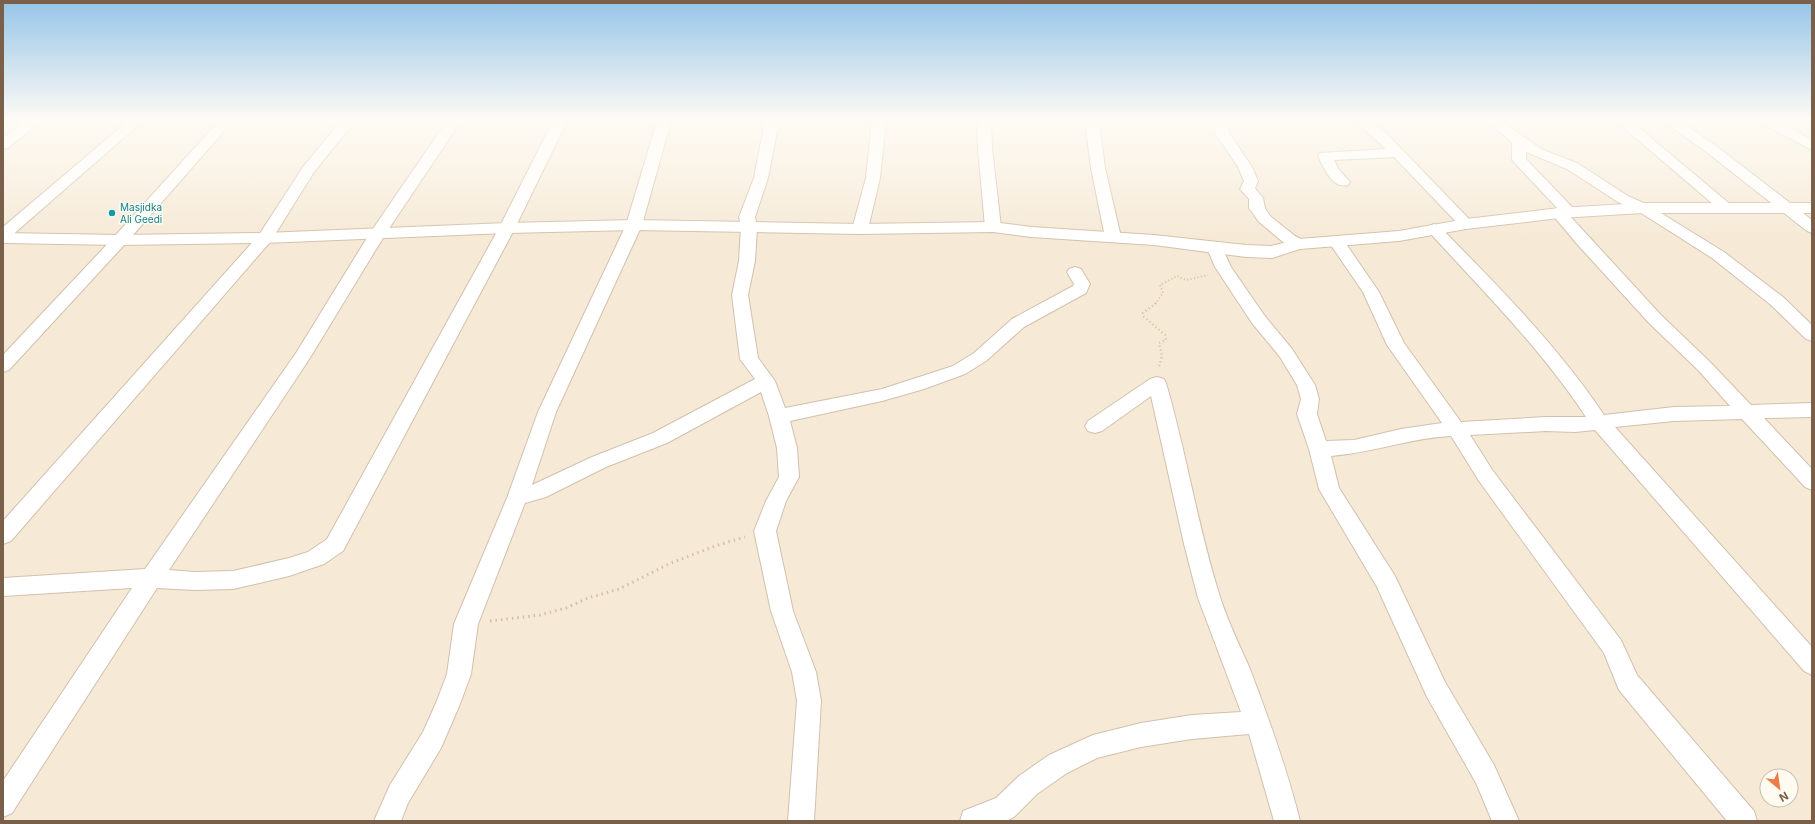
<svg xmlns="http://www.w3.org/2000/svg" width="1815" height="824" viewBox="0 0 1815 824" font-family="Inter,sans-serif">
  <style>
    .residential { fill: #f6ead7; fill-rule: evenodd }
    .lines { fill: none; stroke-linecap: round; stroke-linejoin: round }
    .street-casing { stroke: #d1c0ad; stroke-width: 2 }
    .secondary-casing { stroke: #d4c1ab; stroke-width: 2 }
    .path-far2 { stroke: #dabda2; stroke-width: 2; stroke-dasharray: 1 2.5; stroke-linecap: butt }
    .path-far1 { stroke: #dabda2; stroke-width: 2.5; stroke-dasharray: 1 3; stroke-linecap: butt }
    .path { stroke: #dabda2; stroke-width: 3; stroke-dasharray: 1.5 4; stroke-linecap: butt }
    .street { fill: #fff; fill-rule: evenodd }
    .secondary { fill: #fff; fill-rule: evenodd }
    .culture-dot { fill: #0f9aa8; stroke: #fffbf1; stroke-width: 1.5 }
    .labels { text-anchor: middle; stroke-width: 3; stroke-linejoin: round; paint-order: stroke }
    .far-culture-label { font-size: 10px; fill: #0d838f; stroke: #fffbf1; text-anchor: start }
  </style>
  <rect width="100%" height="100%" fill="#fdf7e9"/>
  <path class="residential" d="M3,121H1812V821H3ZM1767,776H1791V800H1767Z"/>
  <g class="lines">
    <g class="street-casing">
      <g id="street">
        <path d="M25,121H41L8,148L3,149V138Z"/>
        <path d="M128,121H143L9,238L3,240V227Z"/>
        <path d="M219,121H233L126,243L9,370L3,372V355L114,237Z"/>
        <path d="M341,121H355L314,172L271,241L11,541L3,544V521L259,235L303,167Z"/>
        <path d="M447,121H461L386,233L308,361L169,570L195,572L233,571L289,558L308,552L327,539L499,228L553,121H567L515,228L343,551L324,564L289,576L233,589L195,590L157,588L12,813L3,817V781L132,588L3,596V578L145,569L296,353L370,233Z"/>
        <path d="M657,121H671L642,225L556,412L532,485L592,457L653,433L755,379L740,359L732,295L739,261L741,227L739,217L754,178L765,121H779L768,178L755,217L757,227L755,261L748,295L758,358L775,381L785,408L882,389L953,366L974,353L1012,319L1073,286L1074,284L1067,272L1069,269L1075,267L1081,269L1090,284L1086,293L1024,327L986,361L965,374L924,389L882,401L790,421L797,448L799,477L786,501L776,531L793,611L816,672L821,701L814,821H788L797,701L792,672L771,611L754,531L766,501L779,477L777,448L769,416L761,392L667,443L606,467L546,497L525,503L478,624L471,674L460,704L441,748L408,803L401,821H374L390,785L423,732L436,703L447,674L454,624L507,498L538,412L626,225Z"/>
        <path d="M872,121H886L880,178L868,229L865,232L860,234L855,232L852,229L866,178Z"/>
        <path d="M977,121H991L992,148L1001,227L998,230L993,232L988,230L985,227L978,148Z"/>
        <path d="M1085,121H1099L1105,168L1121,237L1119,240L1113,242L1107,240L1105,237L1091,168Z"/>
        <path d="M1214,121H1228L1229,133L1252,167L1258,181L1255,188L1263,198L1265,208L1270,216L1295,236L1305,241L1307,244L1305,247L1299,249L1283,242L1259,222L1249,208V199L1240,189L1244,181L1238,167L1215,133Z"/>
        <path d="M1355,121H1370L1388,135L1471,221L1474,224L1471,227L1466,229L1461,227L1394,157L1334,160L1339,170L1350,182L1348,185C1332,189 1324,168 1318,156L1320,153L1386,149Z"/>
        <path d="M1487,121H1502L1541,149L1577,163L1628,196L1648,205L1724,252L1783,297L1812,325V341L1806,339L1771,305L1712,258L1638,211L1618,202L1567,169L1526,152V159L1571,206L1574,209L1568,214L1661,315L1710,362L1751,405L1812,403V417L1764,418L1812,469V490L1805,487L1742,419L1674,421L1615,427L1812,647V675L1804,671L1595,430L1575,432L1546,431L1470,435L1493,471L1621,640L1637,675L1754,811L1757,821H1727L1619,690L1604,653L1479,481L1451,436C1410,438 1371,453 1331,456L1339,488L1395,576L1445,682L1494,765L1519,821H1492L1476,783L1427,697L1377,587L1319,489L1309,449L1297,414L1301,399L1297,385L1280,357L1252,323L1215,267L1207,248L1209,245L1215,243L1221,245L1231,267L1264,315L1292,349L1315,385L1319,399L1317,414L1326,441L1354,440L1401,429L1442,423L1387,345L1363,292L1328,241L1330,238L1336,236L1342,238L1379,292L1404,343L1461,422L1546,417H1586C1541,349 1484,292 1429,232L1426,229L1429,226L1434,224L1439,226C1498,286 1557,345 1604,415L1674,407L1730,406L1698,370L1649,323L1577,244L1551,213L1557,208L1512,160V142Z"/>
        <path d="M1616,121H1631L1731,205L1734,208L1731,211L1726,213L1721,211Z"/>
        <path d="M1663,121H1679L1715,145L1812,220V233L1807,231L1705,151Z"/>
        <path d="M1761,121H1778L1812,140V150L1763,124Z"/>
        <path d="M1157,377L1164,379L1166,383C1187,455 1198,529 1221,600C1229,624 1240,646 1250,669C1269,719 1287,769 1300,821H1274L1249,734L1192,739L1141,747L1097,758L1067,773L1037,794L1014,817L1006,821H960L963,811L996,798L1019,776L1049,755L1093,735L1141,723L1192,715L1241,712L1198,598L1184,544L1151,396L1102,431L1095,433L1088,431L1085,426L1088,421L1150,379Z"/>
      </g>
    </g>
    <g class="secondary-casing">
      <path id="secondary" d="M1643,203H1812V213H1643L1559,218L1466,229L1399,241L1300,249L1272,258L1246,257L1154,245L1031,237L993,232L860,234L634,230L507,233L265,243L120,245L3,243V233L120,235L265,233L507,223L634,220L860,224L993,222L1031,227L1154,235L1246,245L1271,246L1299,239L1399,231L1466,219L1559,208Z"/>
    </g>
    <path class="path-far2" d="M1155,304L1163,293L1160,285L1177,276L1186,280L1208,275"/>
    <path class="path-far1" d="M1156,303L1143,313V316L1165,335L1166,340L1159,343L1162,356L1159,367"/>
    <path class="path" d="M490,621L540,615L566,608L588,598L619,589L671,563L718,545L745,537"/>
    <use href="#street" class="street"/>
    <use href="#secondary" class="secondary"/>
  </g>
  <linearGradient id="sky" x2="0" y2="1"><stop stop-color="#96c5e8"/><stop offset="0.51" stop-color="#fefbf5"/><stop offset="1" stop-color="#fefbf5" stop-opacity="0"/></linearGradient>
  <rect width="1815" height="236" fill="url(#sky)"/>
  <circle class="culture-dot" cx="112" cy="213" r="4"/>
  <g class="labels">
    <g class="far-culture-label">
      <text x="120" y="211">Masjidka<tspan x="120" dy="12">Ali Geedi</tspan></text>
    </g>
  </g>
  <rect width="1815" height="824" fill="none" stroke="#7a604b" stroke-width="8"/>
  <g transform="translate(1779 788) rotate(151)"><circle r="19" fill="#fffbf1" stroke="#cabdaf"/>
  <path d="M0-3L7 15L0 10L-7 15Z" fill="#ec7d4a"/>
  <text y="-6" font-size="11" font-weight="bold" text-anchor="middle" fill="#7a604b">N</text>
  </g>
</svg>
